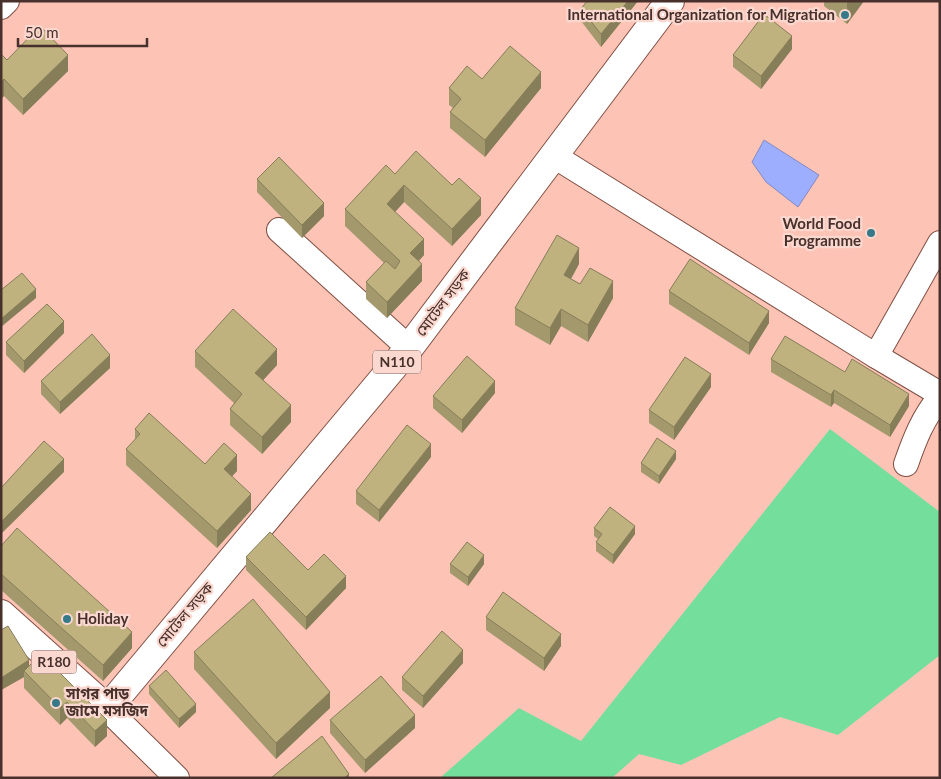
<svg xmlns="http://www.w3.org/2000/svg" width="941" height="779" viewBox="0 0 941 779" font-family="Lato,'Noto Sans Bengali',sans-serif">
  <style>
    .green { fill: #74df9c }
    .water { fill: #9eaeff; stroke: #8488c0 }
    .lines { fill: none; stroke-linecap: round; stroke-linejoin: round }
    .minor-casing { stroke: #7f4f43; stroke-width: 26 }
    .major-casing { stroke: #7f4f43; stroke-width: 30 }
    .highway-casing { stroke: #7f4f43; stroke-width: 30 }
    .minor { stroke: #fff; stroke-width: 24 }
    .major { stroke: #fff; stroke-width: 28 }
    .highway { stroke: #fff; stroke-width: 28 }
    .wall { fill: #a4996d }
    .shaded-wall { fill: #867d59 }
    .building { fill: #bfb27f; stroke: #867d59 }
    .poi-dot { fill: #367a89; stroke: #fbd8cf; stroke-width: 2 }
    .labels { text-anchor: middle; stroke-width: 4.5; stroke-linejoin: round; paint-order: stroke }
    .shield { fill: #fbd8cf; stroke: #7e635d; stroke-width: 1 }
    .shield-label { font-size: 14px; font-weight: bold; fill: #48312c }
    .poi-label { font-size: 15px; font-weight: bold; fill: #48312c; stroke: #fbd8cf; text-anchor: end }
    .street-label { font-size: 15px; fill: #48312c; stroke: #fbd8cf }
  </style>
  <rect width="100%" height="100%" fill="#fdc4b6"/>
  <path class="green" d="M830,429L940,512V655L838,735L780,717L681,765L639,754L612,778H440L519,708L581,741Z"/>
  <path class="water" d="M764,140L819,175L798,207L766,182L752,162Z"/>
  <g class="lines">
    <g class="minor-casing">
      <g id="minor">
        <path d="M1,7L7,1"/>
        <path d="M554,156L876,356L940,243"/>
        <path d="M279,230L409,348"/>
        <path d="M876,356L940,394"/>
        <path d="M906,464C915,438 923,418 940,397"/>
        <path d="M107,709L177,778"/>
      </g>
    </g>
    <g class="major-casing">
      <path id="major" d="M1,614L107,709"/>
    </g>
    <g class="highway-casing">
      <path id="highway" d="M107,709L409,348L670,1"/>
    </g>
    <use href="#minor" class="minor"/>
    <use href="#major" class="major"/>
    <use href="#highway" class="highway"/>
  </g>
  <g class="wall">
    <path d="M638,1L601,47L581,21V9Z"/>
    <path d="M824,1H864L847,24L824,6Z"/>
    <path d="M792,49L761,89L733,67V55Z"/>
    <path d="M7,60L68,71L23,115L4,96L1,99Z"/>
    <path d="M482,79L541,88L485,157L450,128V112L453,108L449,105V88Z"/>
    <path d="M395,174L481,215L452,246L404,202L395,212L424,255L419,261L422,281L387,318L366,299V282L384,263L345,226V209Z"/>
    <path d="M257,179L324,216L302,238L257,192Z"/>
    <path d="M579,264L571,279L580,284L613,298L588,342L561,326L550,345L515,325V308Z"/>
    <path d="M669,291L769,323L749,355L669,304Z"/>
    <path d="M64,333L24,373L6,355V342Z"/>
    <path d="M195,351L277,365L263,380L291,422L262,454L230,425V409L234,403L195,367Z"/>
    <path d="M771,359L845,372L909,406L890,437L834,403L831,407L771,372Z"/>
    <path d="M110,368L60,414L41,394V381Z"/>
    <path d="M711,387L674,440L649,423V410Z"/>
    <path d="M495,393L462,433L433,408V396Z"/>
    <path d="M135,429L205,464L237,471L232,476L251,510L217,548L126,465V449L135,440Z"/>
    <path d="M431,457L379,522L356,504V491Z"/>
    <path d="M676,459L659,484L641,472V463Z"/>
    <path d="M594,528L635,534L613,564L596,551V542L598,539L594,536Z"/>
    <path d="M1,546L132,648L103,681L1,590Z"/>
    <path d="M246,557L308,570L346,588L306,630L246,570Z"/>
    <path d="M450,564H484L468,586L450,573Z"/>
    <path d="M486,617L561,646L544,671L486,630Z"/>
    <path d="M1,630L29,666L107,736L95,747L67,718L60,725L24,688V677L1,690Z"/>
    <path d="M194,652L330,708L276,759L194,669Z"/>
    <path d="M463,663L423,708L402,690V677Z"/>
    <path d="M149,686L196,712L179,728L149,694Z"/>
    <path d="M330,720L415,728L365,773L330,733Z"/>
  </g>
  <g class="shaded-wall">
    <path d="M628,1H638L601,47V34Z"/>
    <path d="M847,1H864L847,24Z"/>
    <path d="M792,36V49L761,89V76Z"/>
    <path d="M68,55V71L23,115V99Z"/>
    <path d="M541,72V88L485,157V140Z"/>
    <path d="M4,79V96L1,99V82Z"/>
    <path d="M404,185V202L387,221V204Z"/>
    <path d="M481,198V215L452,246V229Z"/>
    <path d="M324,203V216L302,238V225Z"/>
    <path d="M424,239V255L410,270V253Z"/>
    <path d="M579,248V264L564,291V275Z"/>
    <path d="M422,264V281L387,318V302Z"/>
    <path d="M613,281V298L588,342V325Z"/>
    <path d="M36,289V298L1,327V319Z"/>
    <path d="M561,309V326L550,345V328Z"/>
    <path d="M769,311V323L749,355V343Z"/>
    <path d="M64,321V333L24,373V361Z"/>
    <path d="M277,349V365L255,389V373Z"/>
    <path d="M110,355V368L60,414V402Z"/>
    <path d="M711,374V387L674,440V427Z"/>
    <path d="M495,381V393L462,433V420Z"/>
    <path d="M834,390V403L831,407V395Z"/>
    <path d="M909,394V406L890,437V425Z"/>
    <path d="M291,405V422L262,454V437Z"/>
    <path d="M431,444V457L379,522V510Z"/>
    <path d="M676,451V459L659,484V476Z"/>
    <path d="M237,455V471L224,485V469Z"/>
    <path d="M64,459V472L1,534V522Z"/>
    <path d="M251,494V510L217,548V531Z"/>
    <path d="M635,526V534L613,564V555Z"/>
    <path d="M484,555V564L468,586V577Z"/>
    <path d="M346,576V588L306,630V617Z"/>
    <path d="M132,632V648L103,681V665Z"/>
    <path d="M561,634V646L544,671V658Z"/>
    <path d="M463,650V663L423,708V696Z"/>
    <path d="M29,660V673L24,671V677L1,690V678Z"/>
    <path d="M330,692V708L276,759V743Z"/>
    <path d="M67,702V718L60,725V708Z"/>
    <path d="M196,704V712L179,728V719Z"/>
    <path d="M415,715V728L365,773V760Z"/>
    <path d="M107,720V736L95,747V731Z"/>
    <path d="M349,774V778H344Z"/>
  </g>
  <g class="building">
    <path d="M587,1H628L601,34L581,9Z"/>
    <path d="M764,14L792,36L761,76L733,55Z"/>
    <path d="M40,26L68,55L23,99L4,79L1,82V54L7,60Z"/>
    <path d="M510,46L541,72L485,140L450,112L461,99L449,88L467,66L482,79Z"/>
    <path d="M416,151L452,185L459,178L481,198L452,229L404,185L387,204L424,239L410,253L422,264L387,302L366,282L386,261L395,269L400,261L345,209L386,165L395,174Z"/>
    <path d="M279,157L324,203L302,225L257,179Z"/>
    <path d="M557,235L579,248L564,275L580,284L590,268L613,281L588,325L561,309L550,328L515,308Z"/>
    <path d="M690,259L769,311L749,343L669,291Z"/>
    <path d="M22,273L36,289L1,319V290Z"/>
    <path d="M47,304L64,321L24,361L6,342Z"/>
    <path d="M233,309L277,349L255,373L291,405L262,437L230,409L242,394L195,351Z"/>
    <path d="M92,334L110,355L60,402L41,381Z"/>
    <path d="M785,336L845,372L852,359L909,394L890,425L834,390L831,395L771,359Z"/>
    <path d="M467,356L495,381L462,420L433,396Z"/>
    <path d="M685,357L711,374L674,427L649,410Z"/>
    <path d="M149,413L205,464L224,443L237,455L224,469L251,494L217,531L126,449L140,434L135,429Z"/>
    <path d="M407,425L431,444L379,510L356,491Z"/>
    <path d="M657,438L676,451L659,476L641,463Z"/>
    <path d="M44,441L64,459L1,522V488Z"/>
    <path d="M610,507L635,526L613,555L596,542L602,534L594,528Z"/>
    <path d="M17,528L132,632L103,665L1,574V546Z"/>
    <path d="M270,532L308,570L324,554L346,576L306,617L246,557Z"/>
    <path d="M467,542L484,555L468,577L450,564Z"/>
    <path d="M503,592L561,634L544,658L486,617Z"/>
    <path d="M253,599L330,692L276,743L194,652Z"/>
    <path d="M8,626L29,660L1,678V630Z"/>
    <path d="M442,631L463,650L423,696L402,677Z"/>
    <path d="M41,654L107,720L95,731L67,702L60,708L24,671Z"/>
    <path d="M166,670L196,704L179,719L149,686Z"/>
    <path d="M381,676L415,715L365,760L330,720Z"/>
    <path d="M322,736L349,774L344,778H271Z"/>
  </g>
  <g class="poi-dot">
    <circle cx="845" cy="15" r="5"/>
    <circle cx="871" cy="233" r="5"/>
    <circle cx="67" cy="619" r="5"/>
    <circle cx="56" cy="703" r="5"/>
  </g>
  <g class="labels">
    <g class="shield">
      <rect x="373" y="350.5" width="48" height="23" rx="4"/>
      <rect x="31.5" y="650.5" width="45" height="23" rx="4"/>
    </g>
    <g class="shield-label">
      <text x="397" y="367">N110</text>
      <text x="54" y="667">R180</text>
    </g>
    <g class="poi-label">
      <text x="835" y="20">International Organization for Migration</text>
      <text x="861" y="229">World Food<tspan x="861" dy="17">Programme</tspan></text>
      <text x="77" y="624" text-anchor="start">Holiday</text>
      <text x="66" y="699" text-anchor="start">সাগর পাড়<tspan x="66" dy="17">জামে মসজিদ</tspan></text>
    </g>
    <g class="street-label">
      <text transform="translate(443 303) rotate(-53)" y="5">মোটেল সড়ক</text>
      <text transform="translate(185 615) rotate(-50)" y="5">মোটেল সড়ক</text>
    </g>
  </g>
  <rect width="941" height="779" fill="none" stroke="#48312c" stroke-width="5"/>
  <path d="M18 38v8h129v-8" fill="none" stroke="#48312c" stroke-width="2.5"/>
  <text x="25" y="38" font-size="15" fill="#48312c" stroke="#fbd8cf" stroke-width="4" paint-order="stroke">50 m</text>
</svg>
